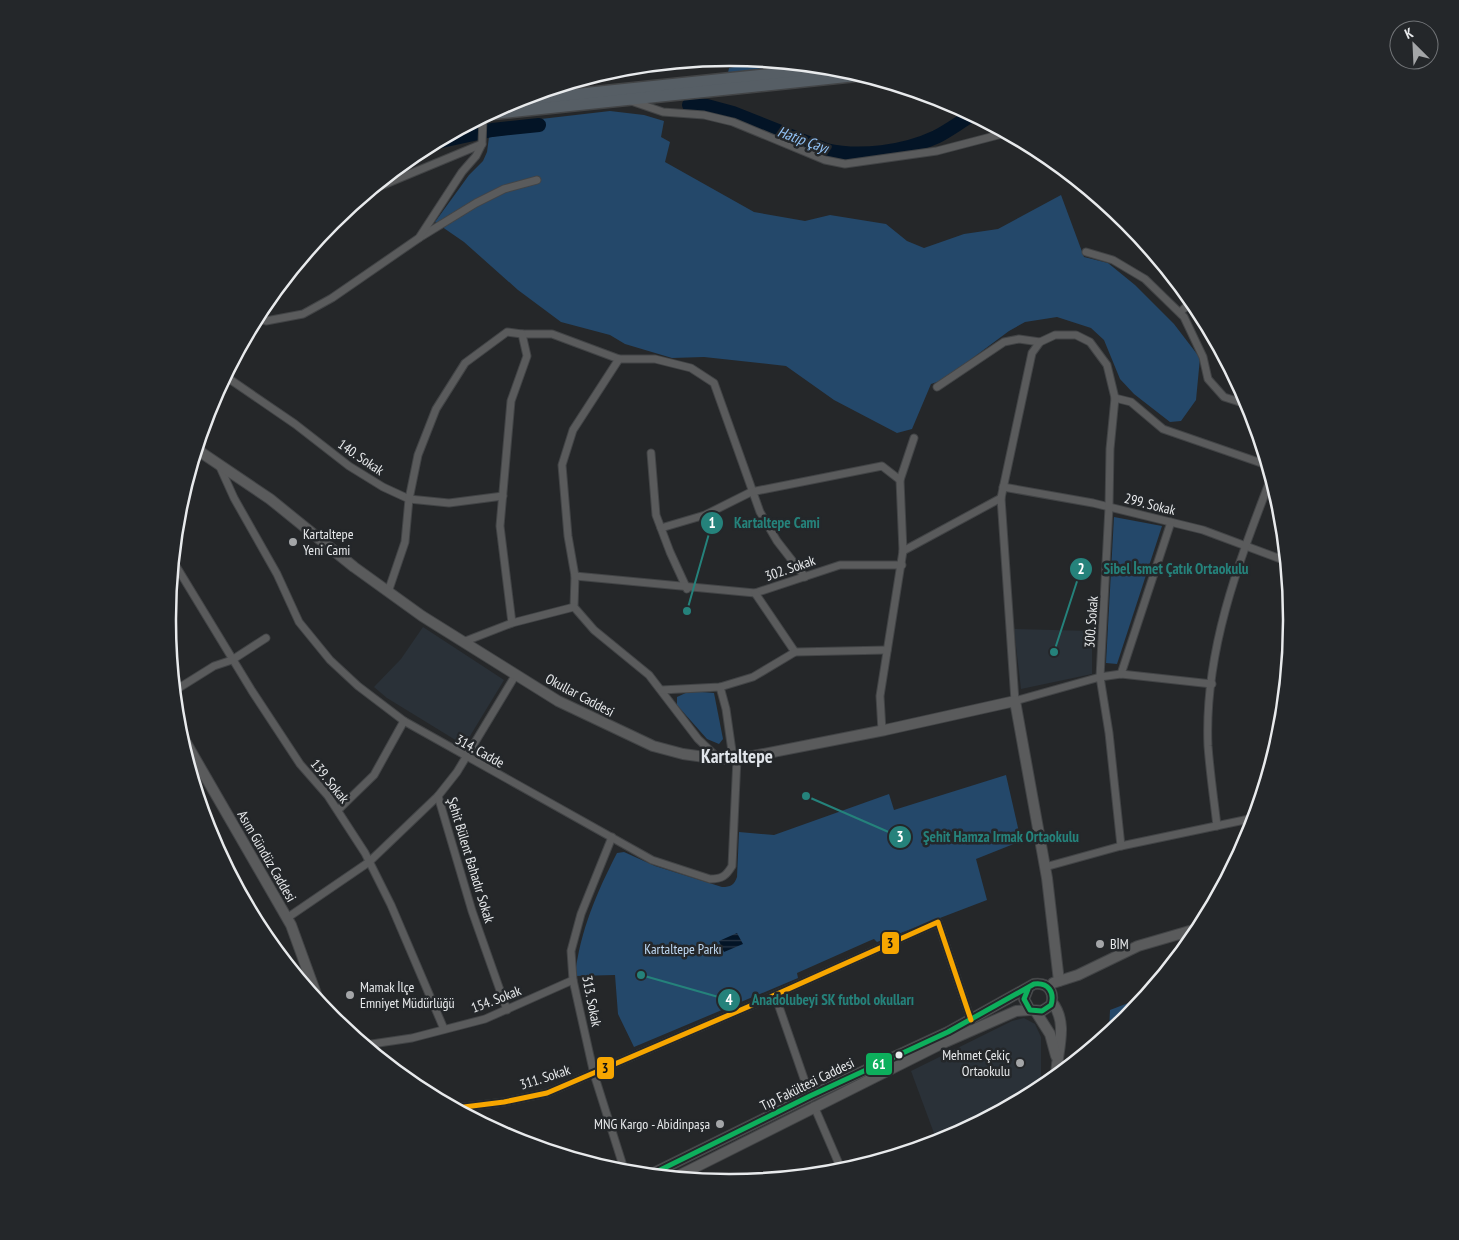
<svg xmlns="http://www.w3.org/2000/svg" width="1459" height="1240" viewBox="0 0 1459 1240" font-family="'PT Sans Narrow',sans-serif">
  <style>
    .built { fill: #2a3138 }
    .green { fill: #24486a }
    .water { fill: url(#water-rules) }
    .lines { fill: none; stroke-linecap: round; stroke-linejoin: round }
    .river { stroke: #031426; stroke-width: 14 }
    .street-casing { stroke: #424446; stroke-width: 9 }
    .secondary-casing { stroke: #424446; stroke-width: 12 }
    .primary-casing { stroke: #424446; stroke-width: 14 }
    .street { stroke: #5a5b5c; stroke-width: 7 }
    .secondary { stroke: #5a5b5c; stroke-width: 10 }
    .primary { stroke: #565e65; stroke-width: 11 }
    .bus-1-casing { stroke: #24272a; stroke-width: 9 }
    .bus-2-casing { stroke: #24272a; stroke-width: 9 }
    .bus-1 { stroke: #0daf5c; stroke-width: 5 }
    .bus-2 { stroke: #f7a600; stroke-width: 5 }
    .rail-1-casing { stroke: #24272a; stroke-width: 10 }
    .rail-1 { stroke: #c18c65; stroke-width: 6 }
    .poi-dot { fill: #a4a6a8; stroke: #24272a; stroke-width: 2 }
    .bus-dot { fill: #e8eaec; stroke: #24272a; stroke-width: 2 }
    .labels { text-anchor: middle; stroke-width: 5; stroke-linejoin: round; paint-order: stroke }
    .street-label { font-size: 14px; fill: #e8eaec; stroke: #24272a }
    .poi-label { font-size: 14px; fill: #e8eaec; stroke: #24272a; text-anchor: start }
    .park-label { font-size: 14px; fill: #bfd8f2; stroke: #24272a }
    .water-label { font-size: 15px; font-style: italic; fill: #92c3f7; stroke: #24272a }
    .district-label { font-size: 19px; font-weight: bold; fill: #e0e4e9; stroke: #24272a }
    .rim { fill: none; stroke: #e8eaec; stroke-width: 2.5 }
    .leader { fill: none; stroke: #25827b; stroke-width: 2 }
    .callout-dot { fill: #25827b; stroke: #24272a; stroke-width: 2 }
    .mark-label { font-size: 15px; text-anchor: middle; font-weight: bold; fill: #fff }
    .callout-label { font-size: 15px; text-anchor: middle; font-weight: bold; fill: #25827b; stroke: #24272a; stroke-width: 5; stroke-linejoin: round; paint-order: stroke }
    .line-badge { stroke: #24272a; stroke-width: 2 }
    .badge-label { font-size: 14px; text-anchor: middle; font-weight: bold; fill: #fff }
    .pale-badge-label { font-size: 14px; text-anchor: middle; font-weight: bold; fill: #111 }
  </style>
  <defs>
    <pattern id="water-rules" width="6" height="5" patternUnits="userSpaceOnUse" patternTransform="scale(1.25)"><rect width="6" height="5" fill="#031426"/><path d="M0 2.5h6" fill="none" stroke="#283646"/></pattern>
  </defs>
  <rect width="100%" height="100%" fill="#252729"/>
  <g class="built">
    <path d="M423,627L504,680L467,741L462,744L387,698L374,687L401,659Z"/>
    <path d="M1014,629L1092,631V674L1021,689Z"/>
    <path d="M1024,1018L1035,1024L1041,1037V1088L955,1134L935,1136L911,1071L1012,1021Z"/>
  </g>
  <g class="green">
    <path d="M766,61L795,64L728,73L729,68Z"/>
    <path d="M610,111L644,115L664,121L661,137L670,142L665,162L754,212L805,221L830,215L886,224L907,241L924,248L964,234L998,229L1061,195L1084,257L1108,263L1135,285L1174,324L1200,358L1196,400L1181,421L1170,422L1134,394L1120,379L1104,340L1091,328L1057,317L1025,322L1009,331L943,380L931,384L912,429L897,433L834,400L786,366L704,357L672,358L625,344L610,335L561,322L518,290L464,242L435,222L469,175L483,161L487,152L489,137L542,130L541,119Z"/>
    <path d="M1114,517L1162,526L1117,664L1106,663Z"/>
    <path d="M690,691L714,693L723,739L719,744L707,739L677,705V697Z"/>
    <path d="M1006,775L1021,841L976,859L987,900L877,942L874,939L869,941L797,973L798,978L634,1047L618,1014L615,975L575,976C580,931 597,892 617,853L624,852L655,866L722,887C731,887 734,885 737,877L739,832L774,835L889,794L894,810Z"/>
    <path d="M1144,997L1127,1018L1109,1033L1110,1010Z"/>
  </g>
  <path class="water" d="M737,933L743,944L724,952L719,941Z"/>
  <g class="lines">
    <g class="river">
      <path d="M689,105L707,106L733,113L826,150C860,158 904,152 936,137C948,131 960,122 972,115"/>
      <path d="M437,142L492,130L539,125"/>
    </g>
    <g class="street-casing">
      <g id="street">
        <path d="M631,101L663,112L704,115L733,122L825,160L845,164L937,151L1006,133"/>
        <path d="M371,190L482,144"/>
        <path d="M419,238L476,203L504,189L537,180"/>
        <path d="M1086,252L1113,260L1145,279L1184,317L1203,357L1208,379L1224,397L1249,405"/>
        <path d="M1180,312L1192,302"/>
        <path d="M256,318L266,321L303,314L332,298L419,238L462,172L476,156L482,144L483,117"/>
        <path d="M522,334H552L619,359H655L691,368L714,383L760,512L777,541L805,577"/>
        <path d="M619,359L573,430L562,465L568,536L575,576L574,607L594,630L649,675L698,739L718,758"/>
        <path d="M225,376L295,424L349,466L383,487L409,499L449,503L503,496"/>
        <path d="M937,387L1004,342L1019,339L1040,342"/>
        <path d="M1115,398L1131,402L1163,429L1267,465"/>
        <path d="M651,453L656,515L670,552L687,589"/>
        <path d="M220,467L234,498L277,574L299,622L330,660L358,686L404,721L652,860L710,879C722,879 726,876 732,866L737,758"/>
        <path d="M1003,487L1093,503L1203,530L1286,561"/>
        <path d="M661,528L705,515L751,492L882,466L900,480"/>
        <path d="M903,551L1001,498"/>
        <path d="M173,561L252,691L300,764L328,796L365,853L391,905L444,1029"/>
        <path d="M575,576L755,593L840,565H902"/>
        <path d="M388,592L405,542L409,499L418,455L436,409L465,363L507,332L522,334L527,356L511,401L500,526L512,623"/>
        <path d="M755,593L795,652"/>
        <path d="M463,642L512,623L574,607"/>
        <path d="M1121,674L1171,522"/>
        <path d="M720,687L726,709L733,758"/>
        <path d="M661,690L720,687L753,677L795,652L887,650"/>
        <path d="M174,691L214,666L232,660L266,638"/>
        <path d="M882,731L880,696L903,551L900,480L914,438"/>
        <path d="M338,810L374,775L404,721"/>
        <path d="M1217,826C1214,800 1210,773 1208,746C1204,652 1238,564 1271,478"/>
        <path d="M612,837L581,914L571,951L573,980L594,1074L625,1172"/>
        <path d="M1121,846L1109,733L1100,677L1109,507L1110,449L1115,398L1107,365L1090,342L1076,335H1055L1040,342L1032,353L1001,498L1015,701L1100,677L1121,674L1212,684"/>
        <path d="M1045,867L1121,846L1254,818"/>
        <path d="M287,918L369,862L438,796"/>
        <path d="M775,995L810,1096"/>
        <path d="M507,1010L472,911L438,796L457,772L515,676"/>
        <path d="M365,1045L412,1038L485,1019L573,980"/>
        <path d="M1056,1063L1068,1066"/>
        <path d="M814,1106L842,1171"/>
        <path d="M456,1108L504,1102L547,1093L757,1003L938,922L971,1020"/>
      </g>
    </g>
    <g class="secondary-casing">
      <g id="secondary">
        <path d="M196,449L270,499L354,567L422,616L558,701L653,746L683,754L719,759L748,757L885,730L1015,701L1047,878L1059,981"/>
        <path d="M178,729L291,925L319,1002"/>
        <path d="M1053,983L1078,975L1138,946L1200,928"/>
        <path d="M1052,1002C1069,1024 1057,1050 1056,1076"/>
        <path d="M1036,1012L1050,1034L1056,1056"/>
        <path d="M650,1175L810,1096L948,1032L1034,984C1048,982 1055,992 1051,1005L1042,1011L1030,1010L1024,999L1028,989"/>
        <path d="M676,1177L941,1044L1016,1011L1030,1010"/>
      </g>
    </g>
    <g class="primary-casing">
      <g id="primary">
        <path d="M513,101L832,68"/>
        <path d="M488,114L861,75"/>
      </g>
    </g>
    <use href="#street" class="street"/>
    <use href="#secondary" class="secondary"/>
    <use href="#primary" class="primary"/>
    <g class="bus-1-casing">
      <path id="bus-1" d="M650,1175L810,1096L948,1032L1034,984C1048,982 1055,992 1051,1005L1042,1011L1030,1010L1024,999L1028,989"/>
    </g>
    <g class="bus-2-casing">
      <path id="bus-2" d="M456,1108L504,1102L547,1093L757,1003L938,922L971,1020"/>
    </g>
    <use href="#bus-1" class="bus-1"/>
    <use href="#bus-2" class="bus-2"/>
    <g class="rail-1-casing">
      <path id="rail-1" d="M606,73L676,66L732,58"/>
    </g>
    <use href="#rail-1" class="rail-1"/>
  </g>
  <g class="poi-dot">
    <circle cx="293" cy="542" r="5"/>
    <circle cx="1100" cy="944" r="5"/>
    <circle cx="350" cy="995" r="5"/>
    <circle cx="1020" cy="1063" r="5"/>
    <circle cx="720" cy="1124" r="5"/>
  </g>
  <circle class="bus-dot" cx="899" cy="1055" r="4.5"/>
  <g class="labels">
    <g class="street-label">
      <text transform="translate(361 457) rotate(34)" y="5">140. Sokak</text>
      <text transform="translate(1150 504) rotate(14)" y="5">299. Sokak</text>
      <text transform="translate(790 568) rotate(-19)" y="5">302. Sokak</text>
      <text transform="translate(1091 622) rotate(-86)" y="5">300. Sokak</text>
      <text transform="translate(580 695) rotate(28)" y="5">Okullar Caddesi</text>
      <text transform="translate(480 751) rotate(29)" y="5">314. Cadde</text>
      <text transform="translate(330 781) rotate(51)" y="5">139. Sokak</text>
      <text transform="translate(267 856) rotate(60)" y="5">Asım Gündüz Caddesi</text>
      <text transform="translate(471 860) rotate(73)" y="5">Şehit Bülent Bahadır Sokak</text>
      <text transform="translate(496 999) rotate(-21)" y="5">154. Sokak</text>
      <text transform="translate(592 1001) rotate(79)" y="5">313. Sokak</text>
      <text transform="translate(545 1077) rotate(-18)" y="5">311. Sokak</text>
      <text transform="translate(807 1084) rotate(-26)" y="5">Tıp Fakültesi Caddesi</text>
    </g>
    <g class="poi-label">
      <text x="303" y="539">Kartaltepe<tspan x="303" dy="16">Yeni Cami</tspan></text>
      <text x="1110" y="949">BİM</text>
      <text x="360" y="992">Mamak İlçe<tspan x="360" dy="16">Emniyet Müdürlüğü</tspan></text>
      <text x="1010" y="1060" text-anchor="end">Mehmet Çekiç<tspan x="1010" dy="16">Ortaokulu</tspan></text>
      <text x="710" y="1129" text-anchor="end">MNG Kargo - Abidinpaşa</text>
    </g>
    <g class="park-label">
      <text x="683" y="954">Kartaltepe Parkı</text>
    </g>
    <g class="water-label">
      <text transform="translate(803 140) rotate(20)" y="5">Hatip Çayı</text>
    </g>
    <g class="district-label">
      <text x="737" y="763">Kartaltepe</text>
    </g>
  </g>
  <path d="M0 0H1459V1240H0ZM729 66H730A553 553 0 0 1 1283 619V621A553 553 0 0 1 730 1174H729A553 553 0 0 1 176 621V619A553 553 0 0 1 729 66Z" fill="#24272a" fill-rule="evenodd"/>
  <path class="rim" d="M729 66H730A553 553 0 0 1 1283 619V621A553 553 0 0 1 730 1174H729A553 553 0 0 1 176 621V619A553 553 0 0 1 729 66Z"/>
  <path class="leader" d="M687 611L712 523M1054 652L1081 569M806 796L900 837M641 975L729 1000"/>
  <g class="callout-dot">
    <circle cx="687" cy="611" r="5"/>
    <circle cx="1054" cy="652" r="5"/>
    <circle cx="806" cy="796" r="5"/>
    <circle cx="641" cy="975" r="5"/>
    <circle cx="712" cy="523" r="12"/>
    <circle cx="1081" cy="569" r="12"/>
    <circle cx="900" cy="837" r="12"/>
    <circle cx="729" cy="1000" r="12"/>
  </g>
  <g class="mark-label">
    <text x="712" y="528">1</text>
    <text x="1081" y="574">2</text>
    <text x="900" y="842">3</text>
    <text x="729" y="1005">4</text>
  </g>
  <g class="callout-label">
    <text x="777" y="528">Kartaltepe Cami</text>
    <text x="1176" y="574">Sibel İsmet Çatık Ortaokulu</text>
    <text x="1001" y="842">Şehit Hamza Irmak Ortaokulu</text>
    <text x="833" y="1005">Anadolubeyi SK futbol okulları</text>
  </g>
  <g class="line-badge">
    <rect x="881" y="931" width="19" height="24" rx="5" fill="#f7a600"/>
    <rect x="865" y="1052" width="28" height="24" rx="5" fill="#0daf5c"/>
    <rect x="596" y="1056" width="19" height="24" rx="5" fill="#f7a600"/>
  </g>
  <g class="badge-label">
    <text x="879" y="1069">61</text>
  </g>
  <g class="pale-badge-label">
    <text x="890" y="948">3</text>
    <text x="605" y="1073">3</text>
  </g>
  <g transform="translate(1414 45) rotate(336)"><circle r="24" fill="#24272a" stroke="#727578"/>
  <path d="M0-4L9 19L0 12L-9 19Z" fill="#a4a6a8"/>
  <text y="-8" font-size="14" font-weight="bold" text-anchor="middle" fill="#e8eaec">K</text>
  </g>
</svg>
